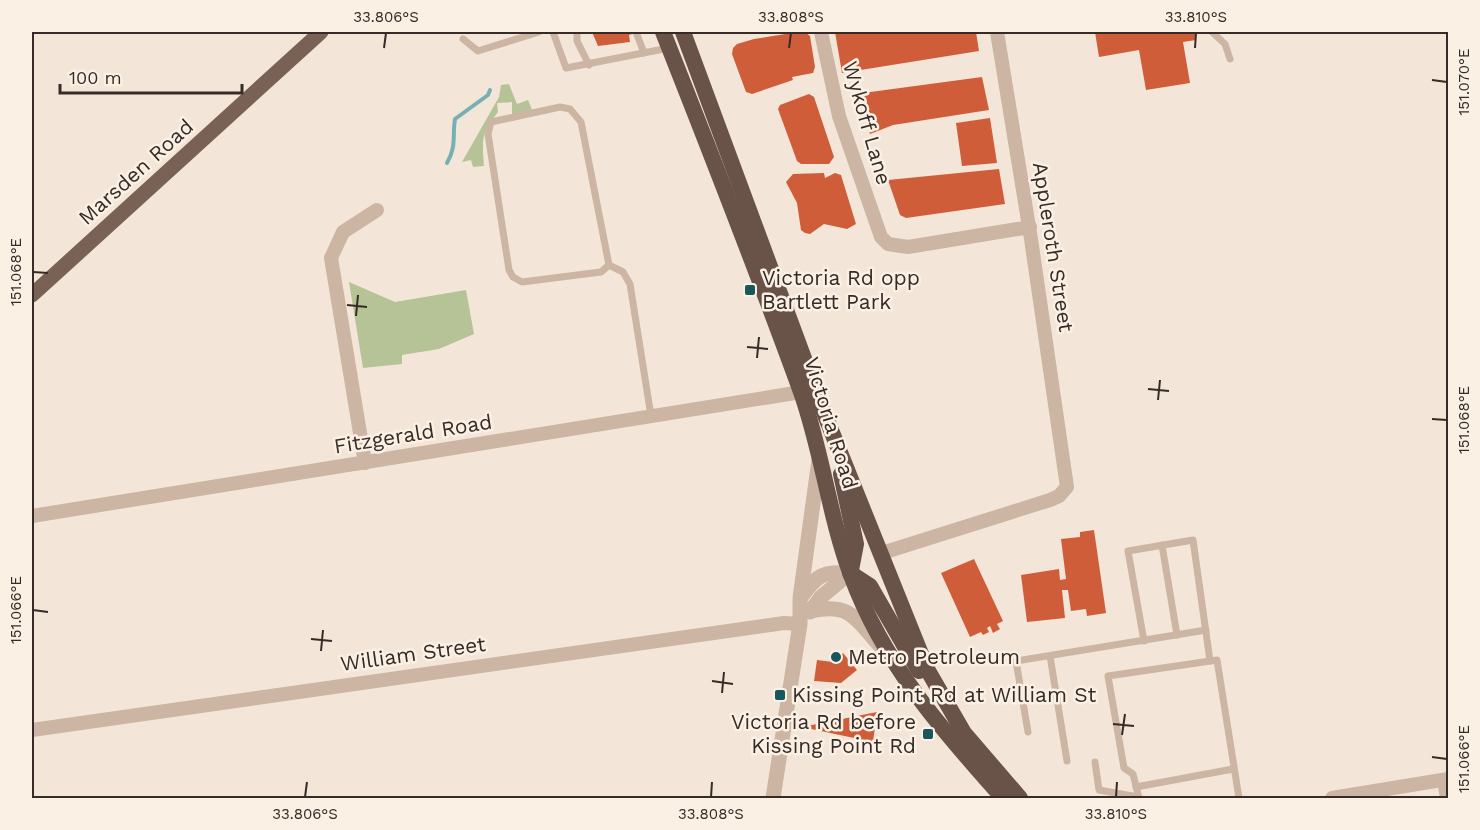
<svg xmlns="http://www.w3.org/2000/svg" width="1480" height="830" viewBox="0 0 1480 830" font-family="'Work Sans',sans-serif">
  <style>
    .green { fill: #b5c397 }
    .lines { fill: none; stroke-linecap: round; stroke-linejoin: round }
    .stream { stroke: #75b0b2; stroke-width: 4 }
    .building { fill: #d05d39 }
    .service { stroke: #ccb5a3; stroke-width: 7 }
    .minor { stroke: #ccb5a3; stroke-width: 14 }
    .tertiary { stroke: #ccb5a3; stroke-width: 15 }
    .primary { stroke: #7a6155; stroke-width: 15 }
    .trunk { stroke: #695248; stroke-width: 16 }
    .ticks { fill: none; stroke: #362b26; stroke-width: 2 }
    .poi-dot { fill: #18575b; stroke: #fbf0e4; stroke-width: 2 }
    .labels { text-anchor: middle; stroke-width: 5; stroke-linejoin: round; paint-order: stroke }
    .street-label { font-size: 21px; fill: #362b26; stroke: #fbf0e4 }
    .poi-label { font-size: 21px; fill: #362b26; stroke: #fbf0e4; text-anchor: start }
    .neatline { fill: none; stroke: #362b26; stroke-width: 2 }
    .ticks-label { font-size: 15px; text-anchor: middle; fill: #362b26 }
  </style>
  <rect width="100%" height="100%" fill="#f3e6d8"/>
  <g class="green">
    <path d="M509,84L517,104L528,100L533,112L512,116V102L497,103L498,112C481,133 482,139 484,166L473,167L471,160L462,162L499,97L501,85Z"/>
    <path d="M349,282L395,302L466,290L474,334L439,349L402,355V364L363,368Z"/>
  </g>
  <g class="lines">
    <path class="stream" d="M447,163C457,145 452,137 455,119L488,95L490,90"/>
  </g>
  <g class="building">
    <path d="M592,32H631L632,34L629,35L630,42L598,46Z"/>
    <path d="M798,32H805L810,36L815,67L813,73L792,77L793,80L752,94L746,92L732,54L733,48L737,44L754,39Z"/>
    <path d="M835,32H976L979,51L842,73Z"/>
    <path d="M1095,32H1195L1196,40L1183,42L1190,83L1146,90L1139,50L1099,57Z"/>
    <path d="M982,77L989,110L893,125L870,134L861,99L863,93Z"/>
    <path d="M809,94L814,97L834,157L829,164H801L797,161L778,109L780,105Z"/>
    <path d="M990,118L997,163L962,166L956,123Z"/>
    <path d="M999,169L1005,204L906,218L900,215L888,180Z"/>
    <path d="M824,173L825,178L835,173L841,175L856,224L847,229L824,224L810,234L805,233L801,230L797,203L786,182L793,174Z"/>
    <path d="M1094,530L1106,613L1087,616L1086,609L1071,611L1068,590H1062L1065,618L1027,622L1021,575L1059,569L1060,580L1066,579L1061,539L1080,537V532Z"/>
    <path d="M974,559L1003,621L997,624L1000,629L993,633L990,626L987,628L989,632L983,635L981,632L970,637L941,573Z"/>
    <path d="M843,653L857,670L841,683L814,681L817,660L833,662Z"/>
    <path d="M877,712L873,742L802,727Z"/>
  </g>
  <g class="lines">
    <g class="service">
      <path d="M553,32L566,68L669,48"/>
      <path d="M577,32V41L589,65"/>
      <path d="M636,32L644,53"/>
      <path d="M1212,32L1225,44L1230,59"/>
      <path d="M463,39L478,51L539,32"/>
      <path d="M560,107L570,109L581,122L609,265L601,272L522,282L513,277L509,270L488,134L491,122Z"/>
      <path d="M609,265L623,272L630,284L651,416"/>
      <path d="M1162,545L1177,635"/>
      <path d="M1144,641L1128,551L1193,540L1210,661"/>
      <path d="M1050,656L1067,761"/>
      <path d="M1028,732L1016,661L1206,630"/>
      <path d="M1095,762L1099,790L1138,797"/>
      <path d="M1136,787L1233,769"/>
      <path d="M1139,798L1133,774L1124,768L1108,676L1217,660L1239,798"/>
    </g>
    <g class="minor">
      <path d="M821,32L839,116L881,237L888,244L908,247L1030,227"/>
      <path d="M365,463L331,258L343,232L377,210"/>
      <path d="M32,516L801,392"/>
      <path d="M882,553L1050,500L1059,496L1067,487L1031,239L997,32"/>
      <path d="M32,730L784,623L800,624"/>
      <path d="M1444,780L1447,798"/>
      <path d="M1332,798L1448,779"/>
    </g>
    <g class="tertiary">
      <path d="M801,597C818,574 822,572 850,573"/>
      <path d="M811,611C852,602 856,620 882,648"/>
      <path d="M810,612L821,597L850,573"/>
      <path d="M773,798L800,624V598L819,460"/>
    </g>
    <path class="primary" d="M32,295L321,32"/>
    <g class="trunk">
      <path d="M663,32C710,151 757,271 801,392C822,451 829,516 851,575C883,663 942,730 1003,798"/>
      <path d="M683,32L825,415L927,669L964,733L1020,798"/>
      <path d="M841,474L856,544L851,570"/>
      <path d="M850,573L870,586L919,671"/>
    </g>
  </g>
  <path class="ticks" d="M384,48L386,33M789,48L791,33M1195,48L1196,33M1432,80L1447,82M33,272L48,273M347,305L367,307M356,316L358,295M747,347L768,349M757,358L759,337M1148,389L1169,391M1158,400L1160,380M1432,419L1447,420M33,610L48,612M311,639L332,641M321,651L323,630M712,681L733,684M722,693L724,672M1113,724L1134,726M1122,735L1125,714M1432,757L1447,759M305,797L307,782M711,797L712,782M1116,797L1117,782"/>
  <g class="poi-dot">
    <rect x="744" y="284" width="12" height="12" rx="3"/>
    <circle cx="836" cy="657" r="6"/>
    <rect x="774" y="689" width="12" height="12" rx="3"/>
    <rect x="922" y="728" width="12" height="12" rx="3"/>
  </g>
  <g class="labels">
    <g class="street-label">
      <text transform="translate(867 123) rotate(74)" y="7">Wykoff Lane</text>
      <text transform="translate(136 172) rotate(-42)" y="7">Marsden Road</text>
      <text transform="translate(1053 247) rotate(81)" y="7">Appleroth Street</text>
      <text transform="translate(831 423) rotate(73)" y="7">Victoria Road</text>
      <text transform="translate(413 434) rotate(-9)" y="7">Fitzgerald Road</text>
      <text transform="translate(413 654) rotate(-8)" y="7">William Street</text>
    </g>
    <g class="poi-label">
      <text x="762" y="285">Victoria Rd opp<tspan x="762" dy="24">Bartlett Park</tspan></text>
      <text x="848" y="664">Metro Petroleum</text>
      <text x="792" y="702">Kissing Point Rd at William St</text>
      <text x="916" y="729" text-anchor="end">Victoria Rd before<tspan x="916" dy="24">Kissing Point Rd</tspan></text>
    </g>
  </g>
  <rect width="1480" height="830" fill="none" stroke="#fbf0e4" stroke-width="66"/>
  <path d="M60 84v9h182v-9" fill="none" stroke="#362b26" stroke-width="3"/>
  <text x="69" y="84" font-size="18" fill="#362b26" stroke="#fbf0e4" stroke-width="4.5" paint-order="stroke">100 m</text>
  <rect x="33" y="33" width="1414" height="764" class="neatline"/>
  <g class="ticks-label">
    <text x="386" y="22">33.806°S</text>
    <text x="791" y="22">33.808°S</text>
    <text x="1196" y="22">33.810°S</text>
    <text transform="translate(1464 82) rotate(-90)" y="5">151.070°E</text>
    <text transform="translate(16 272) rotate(-90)" y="5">151.068°E</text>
    <text transform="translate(1464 420) rotate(-90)" y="5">151.068°E</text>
    <text transform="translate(16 610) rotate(-90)" y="5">151.066°E</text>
    <text transform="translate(1464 759) rotate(-90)" y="5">151.066°E</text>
    <text x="305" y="819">33.806°S</text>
    <text x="711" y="819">33.808°S</text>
    <text x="1116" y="819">33.810°S</text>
  </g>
</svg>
